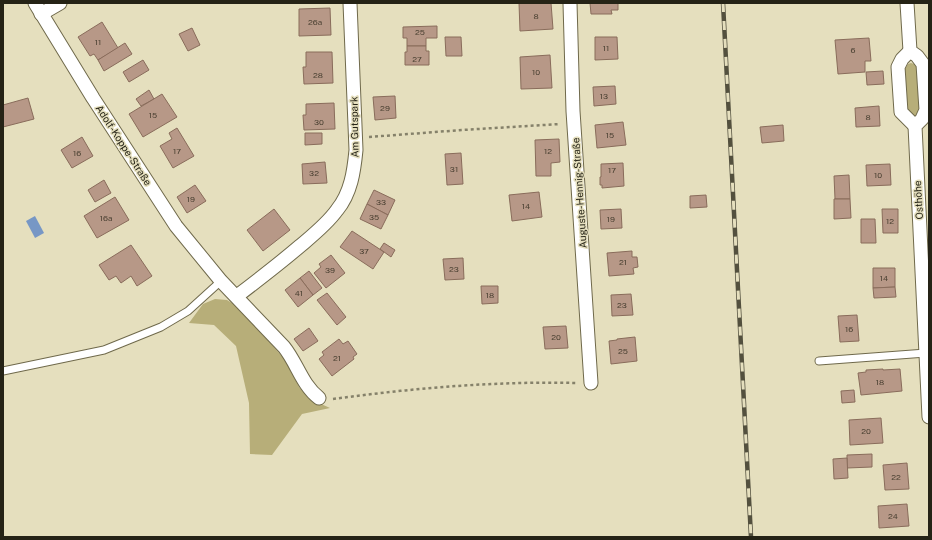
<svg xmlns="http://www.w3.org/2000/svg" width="932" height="540" viewBox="0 0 932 540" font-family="'Public Sans',sans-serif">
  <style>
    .green { fill: #b7ae79 }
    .water { fill: #7797c5 }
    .building { fill: #b79887; stroke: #896c5b }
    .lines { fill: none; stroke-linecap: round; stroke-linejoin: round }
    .lane-casing { stroke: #6f694b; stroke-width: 9 }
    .street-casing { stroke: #6f694b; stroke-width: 15 }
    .path { stroke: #85816a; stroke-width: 2.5; stroke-dasharray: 3 3; stroke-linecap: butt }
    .lane { stroke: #fff; stroke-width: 7 }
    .street { stroke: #fff; stroke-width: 13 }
    .rail-casing { stroke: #53503e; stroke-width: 4.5 }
    .rail { stroke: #e5dfbe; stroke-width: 3; stroke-dasharray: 9; stroke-linecap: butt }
    .labels { text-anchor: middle; stroke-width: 3; stroke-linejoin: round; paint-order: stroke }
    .number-label { font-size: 8px; fill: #4a4032 }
    .street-label { font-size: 10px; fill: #252316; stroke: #e5dfbe }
  </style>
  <rect width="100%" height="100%" fill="#e5dfbe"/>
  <g class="green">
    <path d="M911,63L917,65L921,107L918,114L914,116L906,109L904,70L908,64Z"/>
    <path d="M215,299L227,300L240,308L286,361L299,387L310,399L330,408L302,414L272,455L250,454L249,403L236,346L214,325L189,323L203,304Z"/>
  </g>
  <path class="water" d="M35,216L44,233L35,238L26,221Z"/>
  <g class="building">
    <path d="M519,3H551L553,29L520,31Z"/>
    <path d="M590,3H618V10H611L612,14H591Z"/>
    <path d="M330,8L331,35L299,36V9Z"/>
    <path d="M102,22L118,48L98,60L94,54L90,56L78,37Z"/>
    <path d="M437,26V38H426V46H407V38H403V27Z"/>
    <path d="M192,28L200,45L188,51L179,34Z"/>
    <path d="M445,37H461L462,56H446Z"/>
    <path d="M595,37H617L618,59L595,60Z"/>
    <path d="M869,38L871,61H865V72L838,74L835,40Z"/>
    <path d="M125,43L132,54L104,71L98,60Z"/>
    <path d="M407,46H426V51H429V65H405V52H407Z"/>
    <path d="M306,52H332L333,83L304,84L303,67H306Z"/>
    <path d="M550,55L552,88L521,89L520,57Z"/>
    <path d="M143,60L149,70L129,82L123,72Z"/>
    <path d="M883,71L884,84L867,85L866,72Z"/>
    <path d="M615,86L616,104L594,106L593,87Z"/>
    <path d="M149,90L154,99L141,106L136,99Z"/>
    <path d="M162,94L177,117L143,137L129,114Z"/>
    <path d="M395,96L396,118L375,120L373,97Z"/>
    <path d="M28,98L34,119L3,127V105Z"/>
    <path d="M334,103L335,129L304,130L303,115H306V104Z"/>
    <path d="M879,106L880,126L856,127L855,108Z"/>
    <path d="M623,122L626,145L597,148L595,125Z"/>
    <path d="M783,125L784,141L762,143L760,127Z"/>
    <path d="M177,128L194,156L173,168L160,146L172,139L169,133Z"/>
    <path d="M305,133H322V144L305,145Z"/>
    <path d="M82,137L93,156L72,168L61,150Z"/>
    <path d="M559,139L560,162L551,163V176H536L535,140Z"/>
    <path d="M461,153L463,184L447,185L445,154Z"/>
    <path d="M325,162L327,183L303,184L302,164Z"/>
    <path d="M623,163L624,186L602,188V185H600V177H601V164Z"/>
    <path d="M890,164L891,185L867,186L866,165Z"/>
    <path d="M849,175L850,199H835L834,176Z"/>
    <path d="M104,180L111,193L95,202L88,190Z"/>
    <path d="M195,185L206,201L187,213L177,197Z"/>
    <path d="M374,190L395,200L388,215L367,204Z"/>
    <path d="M539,192L542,217L512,221L509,195Z"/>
    <path d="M706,195L707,207L690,208V196Z"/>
    <path d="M115,197L129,220L97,238L84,216Z"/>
    <path d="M834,199H850L851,218L834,219Z"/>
    <path d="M367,204L388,215L381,229L360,219Z"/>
    <path d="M274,209L290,230L263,251L247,230Z"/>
    <path d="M621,209L622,228L601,229L600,210Z"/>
    <path d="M882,209H898V233H883Z"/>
    <path d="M861,219H875L876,243H861Z"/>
    <path d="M352,231L384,252L373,269L340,247Z"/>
    <path d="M384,243L395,250L391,257L380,249Z"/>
    <path d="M131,245L152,276L137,286L131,276L121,283L116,276L109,280L99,265Z"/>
    <path d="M632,251V257H637L638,267L633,268L634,274L609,276L607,253Z"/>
    <path d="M331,255L345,273L326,288L314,273L321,267L319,264Z"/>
    <path d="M463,258L464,279L445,280L443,259Z"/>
    <path d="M873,268H895V287L873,288Z"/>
    <path d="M309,271L322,288L313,295L300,278Z"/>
    <path d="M300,278L313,295L298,307L285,290Z"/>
    <path d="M481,286H498V303L482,304Z"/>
    <path d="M895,287L896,297L874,298L873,288Z"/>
    <path d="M327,293L346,317L337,325L317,300Z"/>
    <path d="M631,294L633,315L612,316L611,295Z"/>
    <path d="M857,315L859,341L840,342L838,316Z"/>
    <path d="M566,326L568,348L545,349L543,327Z"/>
    <path d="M309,328L318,341L303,351L294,339Z"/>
    <path d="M635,337L637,361L611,364L609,341L617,340V339Z"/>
    <path d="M339,339L343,344L348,341L357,354L353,357L354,359L332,376L319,359L324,355L322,352Z"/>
    <path d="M883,369V370L900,369L902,391L861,395L858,373L866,372V370Z"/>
    <path d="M854,390L855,402L842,403L841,391Z"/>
    <path d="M881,418L883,443L850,445L849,420Z"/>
    <path d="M872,454V467L847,468V455Z"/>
    <path d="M847,458L848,478L834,479L833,459Z"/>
    <path d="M907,463L909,489L885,490L883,465Z"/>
    <path d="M907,504L909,526L879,528L878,506Z"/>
  </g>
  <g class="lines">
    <g class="lane-casing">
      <g id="lane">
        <path d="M819,361L926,353"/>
        <path d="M3,371L104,350L161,327L188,311L221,281"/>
      </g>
    </g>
    <g class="street-casing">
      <g id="street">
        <path d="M35,3L93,98L176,226L221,281L284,347C297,363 302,385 319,398"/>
        <path d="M570,3L573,111L591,383"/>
        <path d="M907,3L910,51L917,56L923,64L926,110L922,119L915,126L929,417"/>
        <path d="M41,14L60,3"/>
        <path d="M910,51L902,59L898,67L901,112L915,126"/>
        <path d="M237,296C258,280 279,264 300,246C313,235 327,224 337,210C351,193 354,171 356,150L350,3"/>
      </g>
    </g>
    <g class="path">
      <path d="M369,137L462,130L560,124"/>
      <path d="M333,399C414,388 496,381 577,383"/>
    </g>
    <use href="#lane" class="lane"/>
    <use href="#street" class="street"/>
    <g class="rail-casing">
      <path id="rail" d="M723,3L751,537"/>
    </g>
    <use href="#rail" class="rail"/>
  </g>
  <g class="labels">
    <g class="number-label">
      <text x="536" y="19">8</text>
      <text x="315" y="25">26a</text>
      <text x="420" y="35">25</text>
      <text x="98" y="45">11</text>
      <text x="606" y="51">11</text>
      <text x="853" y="53">6</text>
      <text x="417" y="62">27</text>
      <text x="536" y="75">10</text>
      <text x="318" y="78">28</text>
      <text x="604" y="99">13</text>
      <text x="385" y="111">29</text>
      <text x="153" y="118">15</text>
      <text x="868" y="120">8</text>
      <text x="319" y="125">30</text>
      <text x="610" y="138">15</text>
      <text x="177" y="154">17</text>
      <text x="548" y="154">12</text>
      <text x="77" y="156">16</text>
      <text x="454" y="172">31</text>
      <text x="612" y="173">17</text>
      <text x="314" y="176">32</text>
      <text x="878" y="178">10</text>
      <text x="191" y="202">19</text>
      <text x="381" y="205">33</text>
      <text x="526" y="209">14</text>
      <text x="374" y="220">35</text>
      <text x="106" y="221">16a</text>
      <text x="611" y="222">19</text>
      <text x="890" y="224">12</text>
      <text x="364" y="254">37</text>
      <text x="623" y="265">21</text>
      <text x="454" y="272">23</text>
      <text x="330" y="273">39</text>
      <text x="884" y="281">14</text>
      <text x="299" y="296">41</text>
      <text x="490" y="298">18</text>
      <text x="622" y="308">23</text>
      <text x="849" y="332">16</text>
      <text x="556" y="340">20</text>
      <text x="623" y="354">25</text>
      <text x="337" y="361">21</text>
      <text x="880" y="385">18</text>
      <text x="866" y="434">20</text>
      <text x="896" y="480">22</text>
      <text x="893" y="519">24</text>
    </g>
    <g class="street-label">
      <text transform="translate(354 127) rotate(-91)" y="4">Am Gutspark</text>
      <text transform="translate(124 145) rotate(57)" y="4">Adolf-Koppe-Straße</text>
      <text transform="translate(579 193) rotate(-94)" y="4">Auguste-Hennig-Straße</text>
      <text transform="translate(918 200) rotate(-93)" y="4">Osthöhe</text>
    </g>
  </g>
  <rect width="932" height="540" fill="none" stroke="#252316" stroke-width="8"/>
</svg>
